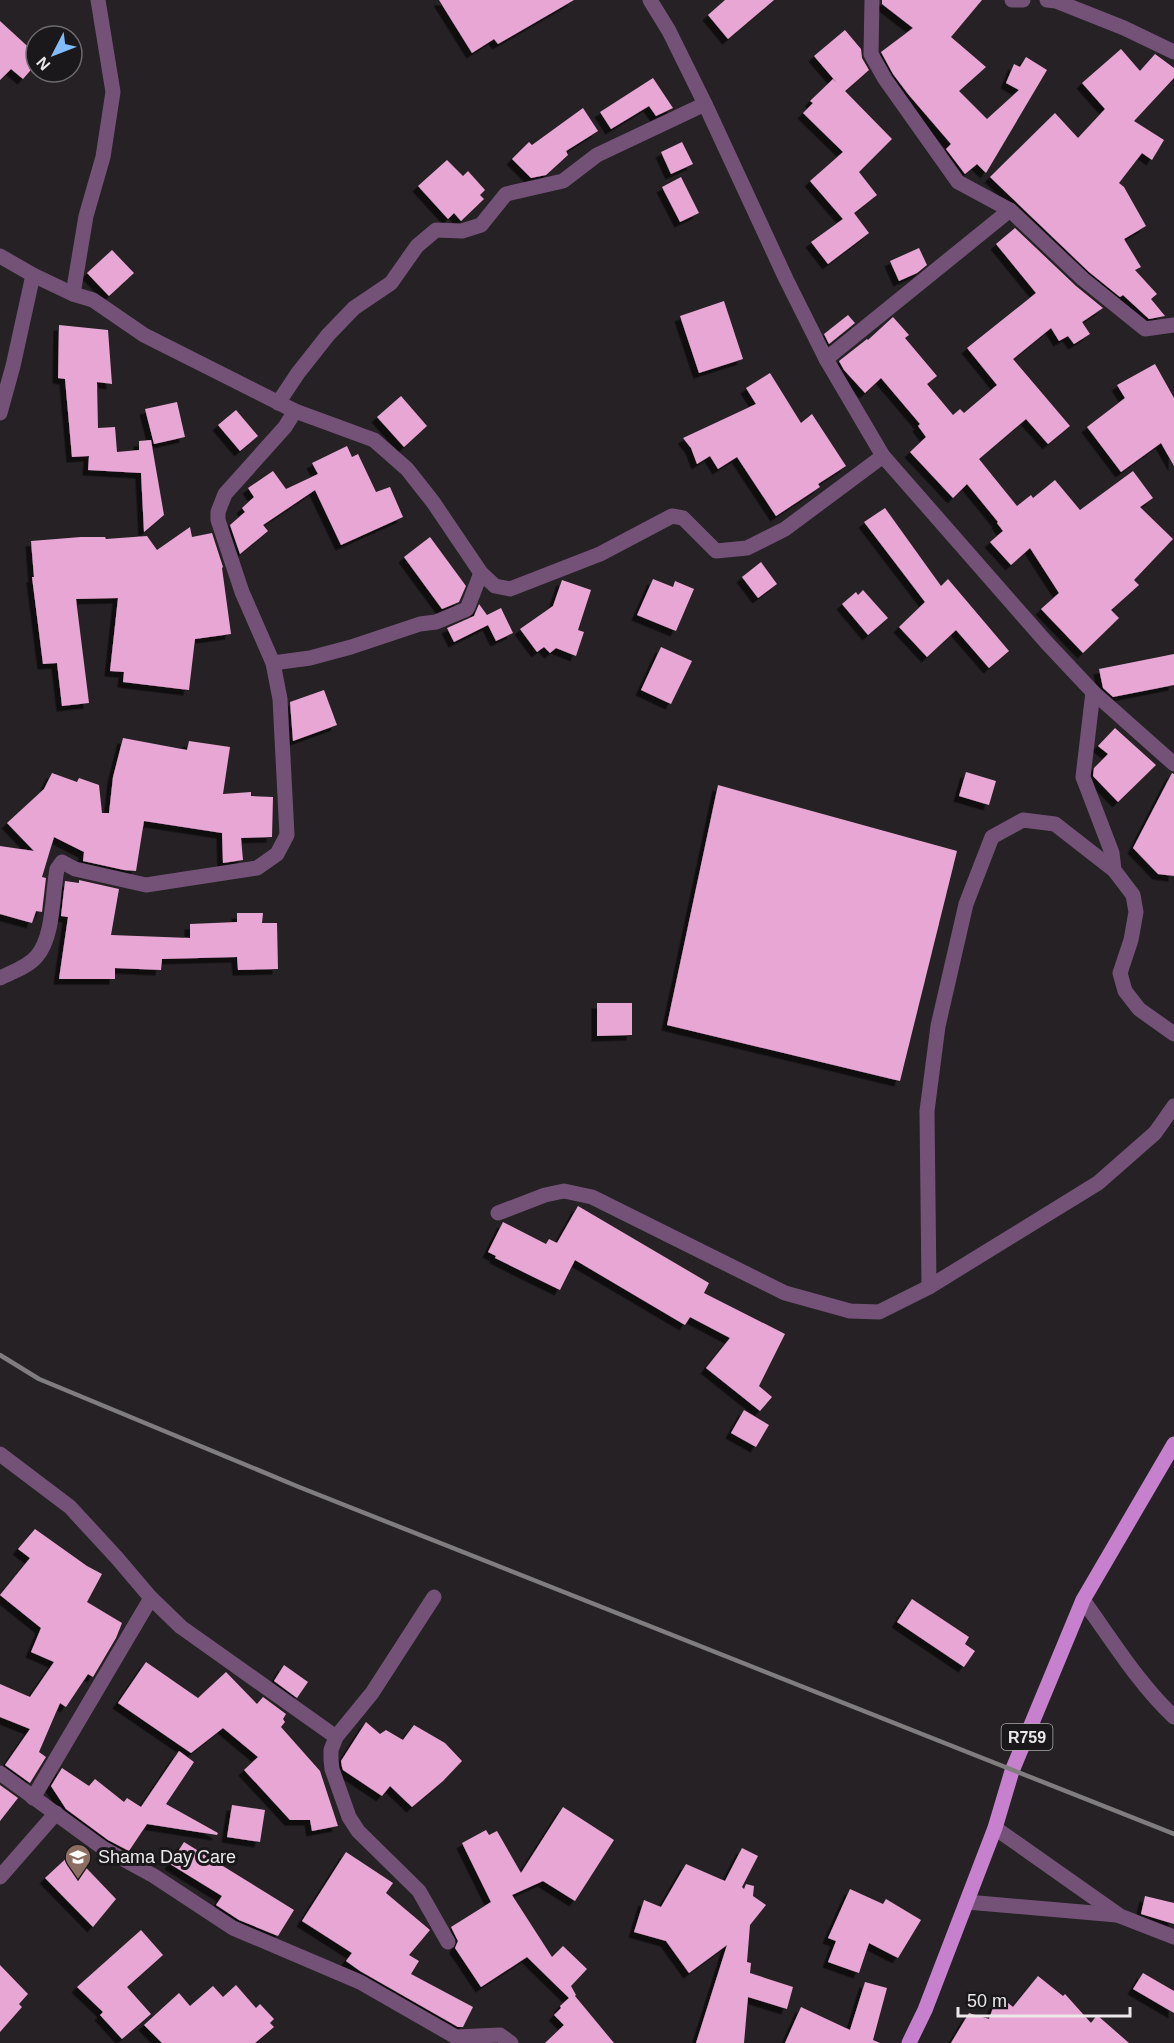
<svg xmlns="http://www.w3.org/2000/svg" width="1174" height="2043" viewBox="0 0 1174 2043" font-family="Helvetica,sans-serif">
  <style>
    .building { fill: #e8a6d5; filter: url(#shadow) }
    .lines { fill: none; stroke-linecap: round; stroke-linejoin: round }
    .street { stroke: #745278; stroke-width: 15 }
    .primary { stroke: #c680ce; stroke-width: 15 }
    .rail { stroke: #807d7f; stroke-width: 4.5 }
    .labels { text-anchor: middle; stroke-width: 6; stroke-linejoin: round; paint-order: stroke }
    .shield { fill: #1b181b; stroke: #adaaac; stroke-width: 1.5 }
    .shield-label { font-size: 16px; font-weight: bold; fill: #ebe8ea }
    .poi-label { font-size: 18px; fill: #ebe8ea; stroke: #1b181b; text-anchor: start }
  </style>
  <defs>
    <filter id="shadow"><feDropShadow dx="-5.5" dy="5.5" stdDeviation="0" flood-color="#0009"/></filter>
  </defs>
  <rect width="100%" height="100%" fill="#252124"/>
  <g class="building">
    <path d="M439,0H574L498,44L494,39L472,53Z"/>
    <path d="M725,0H774L728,39L708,15Z"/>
    <path d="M882,0H982L951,37L986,67L959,91L987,119L1019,90L1006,83L1014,64L1020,67L1026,57L1047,70L986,173L977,164L965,174L946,149L951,144L908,94L893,74L881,52L913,28L882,4Z"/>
    <path d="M0,21L36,54V64L23,79L11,69L0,80Z"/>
    <path d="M845,30L861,49L862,58L869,70L845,91L892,139L859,172L877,195L854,213L869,233L828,264L811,242L843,219L810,181L843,152L803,113L813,103L810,101L833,79L837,83L814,56Z"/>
    <path d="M1121,49L1140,71L1155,54L1174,68V78L1134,121L1164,140L1152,160L1142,153L1119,183L1124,187L1146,226L1124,239L1141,267L1135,270L1157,294L1151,299L1165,316L1149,319L1123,295L1120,297L1089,272L990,177L1055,113L1078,138L1105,109L1082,83Z"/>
    <path d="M653,78L673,108L656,116L649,106L611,129L600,112Z"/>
    <path d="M583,108L598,131L566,151L568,155L546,175L531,178L512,159L529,142L532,145Z"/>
    <path d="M682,142L693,164L671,174L661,152Z"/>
    <path d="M447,160L463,176L468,171L485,190L480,195L484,199L461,221L454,213L448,219L418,186Z"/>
    <path d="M681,177L699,213L680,222L662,187Z"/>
    <path d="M1015,228L1076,286L1103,308L1082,322L1090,334L1074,344L1068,336L1059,341L1051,328L1013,359L1070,426L1048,444L1026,419L979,459L1017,506L1031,495L1033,498L1055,480L1080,510L1133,471L1153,498L1140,507L1173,539L1134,580L1139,585L1111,610L1119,618L1083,653L1041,609L1059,593L1030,548L1011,565L990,542L1003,531L997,523L998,522L967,484L953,498L910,452L926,437L918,426L920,424L881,378L865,393L844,370L839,361L867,339L868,340L893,317L909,335L905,338L937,376L927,384L953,415L960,409L964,413L997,385L967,348L1036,293L996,244Z"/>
    <path d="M919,248L927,265L917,273L899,281L890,261Z"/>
    <path d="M112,250L134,273L109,296L87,273Z"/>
    <path d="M724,301L743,359L699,373L680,316Z"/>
    <path d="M848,315L855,323L829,344L824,334Z"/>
    <path d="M59,325L108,330L112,384L97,382L98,428L115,427L117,452L139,450V441L151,440L164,515L144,532L141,473L88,470L89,456L72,457L65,379L58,378Z"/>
    <path d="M1155,364L1174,398V466L1161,443L1121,472L1087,427L1125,398L1117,385Z"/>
    <path d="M770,373L801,423L812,414L846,466L818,484L820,487L776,516L737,457L718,469L710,456L697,464L691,448L683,438L756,404L746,388Z"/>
    <path d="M401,396L427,426L404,447L377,417Z"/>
    <path d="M177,402L185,437L154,444L145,409Z"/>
    <path d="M236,410L258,436L240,451L218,425Z"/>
    <path d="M347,446L352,457L358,454L376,492L390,487L403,517L341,545L315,490L263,525L268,531L240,554L230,525L245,512L242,508L254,497L248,488L273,471L286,489L318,474L312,463Z"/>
    <path d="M885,508L941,586L948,579L1009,651L989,668L956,630L927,657L899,627L925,602L864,522Z"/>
    <path d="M190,527L192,537L212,533L223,567L222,568L231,634L195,639L189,690L123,682L124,672L110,671L118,598L76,599L89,703L62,706L57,663L43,664L32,577H34L31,541L81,537H105L106,539L147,536L157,550Z"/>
    <path d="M430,537L466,586L459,602L442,609L404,557Z"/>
    <path d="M761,562L777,584L758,598L742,577Z"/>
    <path d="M653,579L673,587L675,581L694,589L676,631L637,615Z"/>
    <path d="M562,580L591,590L578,630L584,632L576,656L556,648L550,653L544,647L537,652L520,629L553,606Z"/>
    <path d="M863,590L888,618L868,635L842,604L856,592L858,595Z"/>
    <path d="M479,604L487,615L501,608L513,633L496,641L488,625L454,642L447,628L474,616Z"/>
    <path d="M661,647L692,661L671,704L641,690Z"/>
    <path d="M1174,654V685L1113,697L1103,688L1099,669Z"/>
    <path d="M324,690L337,725L293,741L290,702Z"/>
    <path d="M1115,728L1156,765L1118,802L1093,776L1094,768L1108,754L1098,746Z"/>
    <path d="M123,738L187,750L189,741L230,747L223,794L251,792V796L273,797L272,837L241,838L243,860L223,863L222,833L144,821L136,871L124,870L83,861L84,852L54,837L42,877L46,878L42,912L36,911L32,923L0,914V846L34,851L7,823L44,789L52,773L77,782L79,778L99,785L102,813H109L113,777Z"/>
    <path d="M966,772L996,781L989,805L959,796Z"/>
    <path d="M1172,773L1174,774V876L1158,874L1133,848Z"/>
    <path d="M718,785L957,851L900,1081L667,1025Z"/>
    <path d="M79,880L119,889L111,935L190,938V924L237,922V913H263L262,923H277L278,969L238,970L237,957L162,959L161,970L115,968V979H59L68,917L61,916L65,881L79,883Z"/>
    <path d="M597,1003H632V1035L597,1036Z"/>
    <path d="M578,1206L709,1283L704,1293L785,1334L759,1386L772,1397L760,1411L706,1368L730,1338L690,1317L685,1325L575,1260L560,1290L495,1258L496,1256L488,1252L503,1222L546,1244L549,1239L557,1243Z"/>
    <path d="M744,1410L769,1425L756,1447L731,1433Z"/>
    <path d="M35,1529L87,1566L102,1574L87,1602L122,1623L116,1638L93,1677L88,1674L66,1707L60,1703L39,1752L46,1757L30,1783L5,1765L30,1729L0,1717V1684L30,1697L54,1662L31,1652L41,1628L0,1595L30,1558L18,1549Z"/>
    <path d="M912,1599L969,1637L965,1644L975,1651L964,1667L897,1622Z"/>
    <path d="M146,1662L198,1698L226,1672L257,1704L263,1697L286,1714L283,1719L285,1722L281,1727L320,1771L338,1826L312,1831L310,1820H290L244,1770L258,1757L223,1728L191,1753L118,1703Z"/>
    <path d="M284,1665L308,1682L297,1698L274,1681Z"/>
    <path d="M366,1722L380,1734L386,1730L403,1740L414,1725L445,1743L462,1761L443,1781L412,1807L390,1786L382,1796L343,1770L342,1767L341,1761Z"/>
    <path d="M179,1751L194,1762L166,1804L218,1833L217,1835L147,1824L129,1851L108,1840L66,1809L51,1786L62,1768L89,1786L95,1779L124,1802L127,1798L141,1807Z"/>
    <path d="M0,1785L18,1798L0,1821Z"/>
    <path d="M232,1805L265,1810L260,1842L227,1837Z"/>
    <path d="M563,1807L614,1840L575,1901L543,1881L512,1895L552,1957L563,1946L587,1969L571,1986L576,1995L575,1996L614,2043H545L564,2025L554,2015L561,2008L560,2006L569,1998L527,1957L481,1987L455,1948L458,1941L451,1927L491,1902L462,1843L486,1830L489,1835L497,1831L521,1873Z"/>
    <path d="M184,1842L294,1910L278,1936L239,1920L216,1905L222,1896L170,1864Z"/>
    <path d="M742,1848L758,1856L742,1887L744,1889L746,1884L754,1886L753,1896L766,1905L750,1925L747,1962L751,1963L750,1973L793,1987L787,2009L748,1997L744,2043H696L727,1945L689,1973L666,1941L634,1932L644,1900L661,1907L686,1864L725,1881Z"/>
    <path d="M346,1852L393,1883L386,1893L430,1930L409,1955L419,1961L411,1974L473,2007L463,2027H458L360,1971L346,1961L352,1953L302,1921Z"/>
    <path d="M72,1853L116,1899L93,1927L45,1878Z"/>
    <path d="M850,1889L883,1904L886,1899L921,1920L898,1958L869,1943L859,1973L828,1962L836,1941L828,1938Z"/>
    <path d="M1145,1896L1174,1903V1924L1141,1914Z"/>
    <path d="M141,1930L163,1955L127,1987L151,2014L122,2039L100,2015L103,2012L77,1987Z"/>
    <path d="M0,1965L28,1994L19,2004L22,2007L0,2032Z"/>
    <path d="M1143,1973L1174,1991V2013L1133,1989Z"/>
    <path d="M1038,1976L1063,1996L1065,1994L1091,2023L1097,2015L1129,2043H951L969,2013L989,2019L994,2005L1001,1997L1013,2007Z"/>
    <path d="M865,1982L887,1988L873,2040L880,2043H785L801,2007L850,2030Z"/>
    <path d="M236,1985L256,2008L260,2004L274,2019L270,2023L274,2027L255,2043H162L144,2025L179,1993L190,2006L213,1986L223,1997Z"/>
  </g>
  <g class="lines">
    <g class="street">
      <path d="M650,0L669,31L705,104L786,279L826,359L883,456L1046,642L1093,692L1174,764"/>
      <path d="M872,0L871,54L885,79L958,182L1010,210L1083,279L1145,329L1174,325"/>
      <path d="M1012,0H1023"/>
      <path d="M1047,0L1056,1L1124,28L1174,52"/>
      <path d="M0,256L33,275L73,294L93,300L144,335L295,411L374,440L407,469L433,502L481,573L495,586L510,589L600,554L672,516L683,518L716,551L747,548L785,529L883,456"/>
      <path d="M73,294L86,216L103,157L113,92L98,0"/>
      <path d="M826,359L1010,210"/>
      <path d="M278,403L298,373L328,335L354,308L391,283L417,246L436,230L462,231L481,225L506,194L563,181L597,155L705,104"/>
      <path d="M0,413L13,366L33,275"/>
      <path d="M273,663L310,658L351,647L420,624L436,622L467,609L481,573"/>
      <path d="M1093,692L1083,777L1112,853L1114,870L1133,895L1136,912L1131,940L1120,973L1125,991L1139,1009L1174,1034"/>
      <path d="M0,978C12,972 28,967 37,956C54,936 52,895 57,869L62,862L75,869L146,885L257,868L277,854L287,835L280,699L273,663L242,592L218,520V512L225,494L285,427L295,411"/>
      <path d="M498,1213L545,1195L564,1191L592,1197L785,1293L850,1311L879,1312L929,1287L1098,1183L1155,1133L1174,1106"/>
      <path d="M929,1287L927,1111L938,1026L966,904L992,837L1023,820L1055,824L1114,870"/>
      <path d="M0,1454L70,1507L117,1558L151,1598L181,1627L336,1737"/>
      <path d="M434,1597L372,1693L336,1737L331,1750V1760L332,1769L349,1817L358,1831L419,1891L448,1942"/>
      <path d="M1083,1600C1112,1640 1138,1683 1174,1717"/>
      <path d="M0,1773L103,1848L154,1876L233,1928L360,1982L456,2037L500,2035L511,2043"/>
      <path d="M33,1798L151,1598"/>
      <path d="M995,1828L1120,1916L1174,1937"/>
      <path d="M0,1877L56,1813"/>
      <path d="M967,1902L1117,1915"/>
    </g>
    <path class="primary" d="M909,2043L925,2010L995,1828L1012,1771L1083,1600L1174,1444"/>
    <path class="rail" d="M0,1355L39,1379L299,1487L1174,1834"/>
  </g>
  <defs>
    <g id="school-pin" transform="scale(1.35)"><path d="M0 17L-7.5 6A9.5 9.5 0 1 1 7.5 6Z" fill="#8d6e63" stroke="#1b181b"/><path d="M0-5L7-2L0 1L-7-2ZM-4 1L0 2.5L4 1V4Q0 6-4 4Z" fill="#fff"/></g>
  </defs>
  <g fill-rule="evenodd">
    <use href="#school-pin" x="78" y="1857"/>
  </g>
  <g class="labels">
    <rect class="shield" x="1001.5" y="1724" width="51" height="26" rx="4.5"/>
    <g class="shield-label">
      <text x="1027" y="1743">R759</text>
    </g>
    <g class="poi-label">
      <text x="98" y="1863">Shama Day Care</text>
    </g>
  </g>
  <g transform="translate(54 54) rotate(228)"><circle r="28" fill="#1b181b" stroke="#6e6b6e" stroke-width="1.5"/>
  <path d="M0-4.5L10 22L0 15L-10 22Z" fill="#83bcfb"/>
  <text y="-9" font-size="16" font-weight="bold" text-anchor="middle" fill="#ebe8ea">N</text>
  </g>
  <path d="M958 2007v9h172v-9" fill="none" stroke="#ebe8ea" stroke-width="3"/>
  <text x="967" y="2007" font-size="18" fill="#ebe8ea" stroke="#1b181b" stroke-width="4.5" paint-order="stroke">50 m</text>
</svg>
